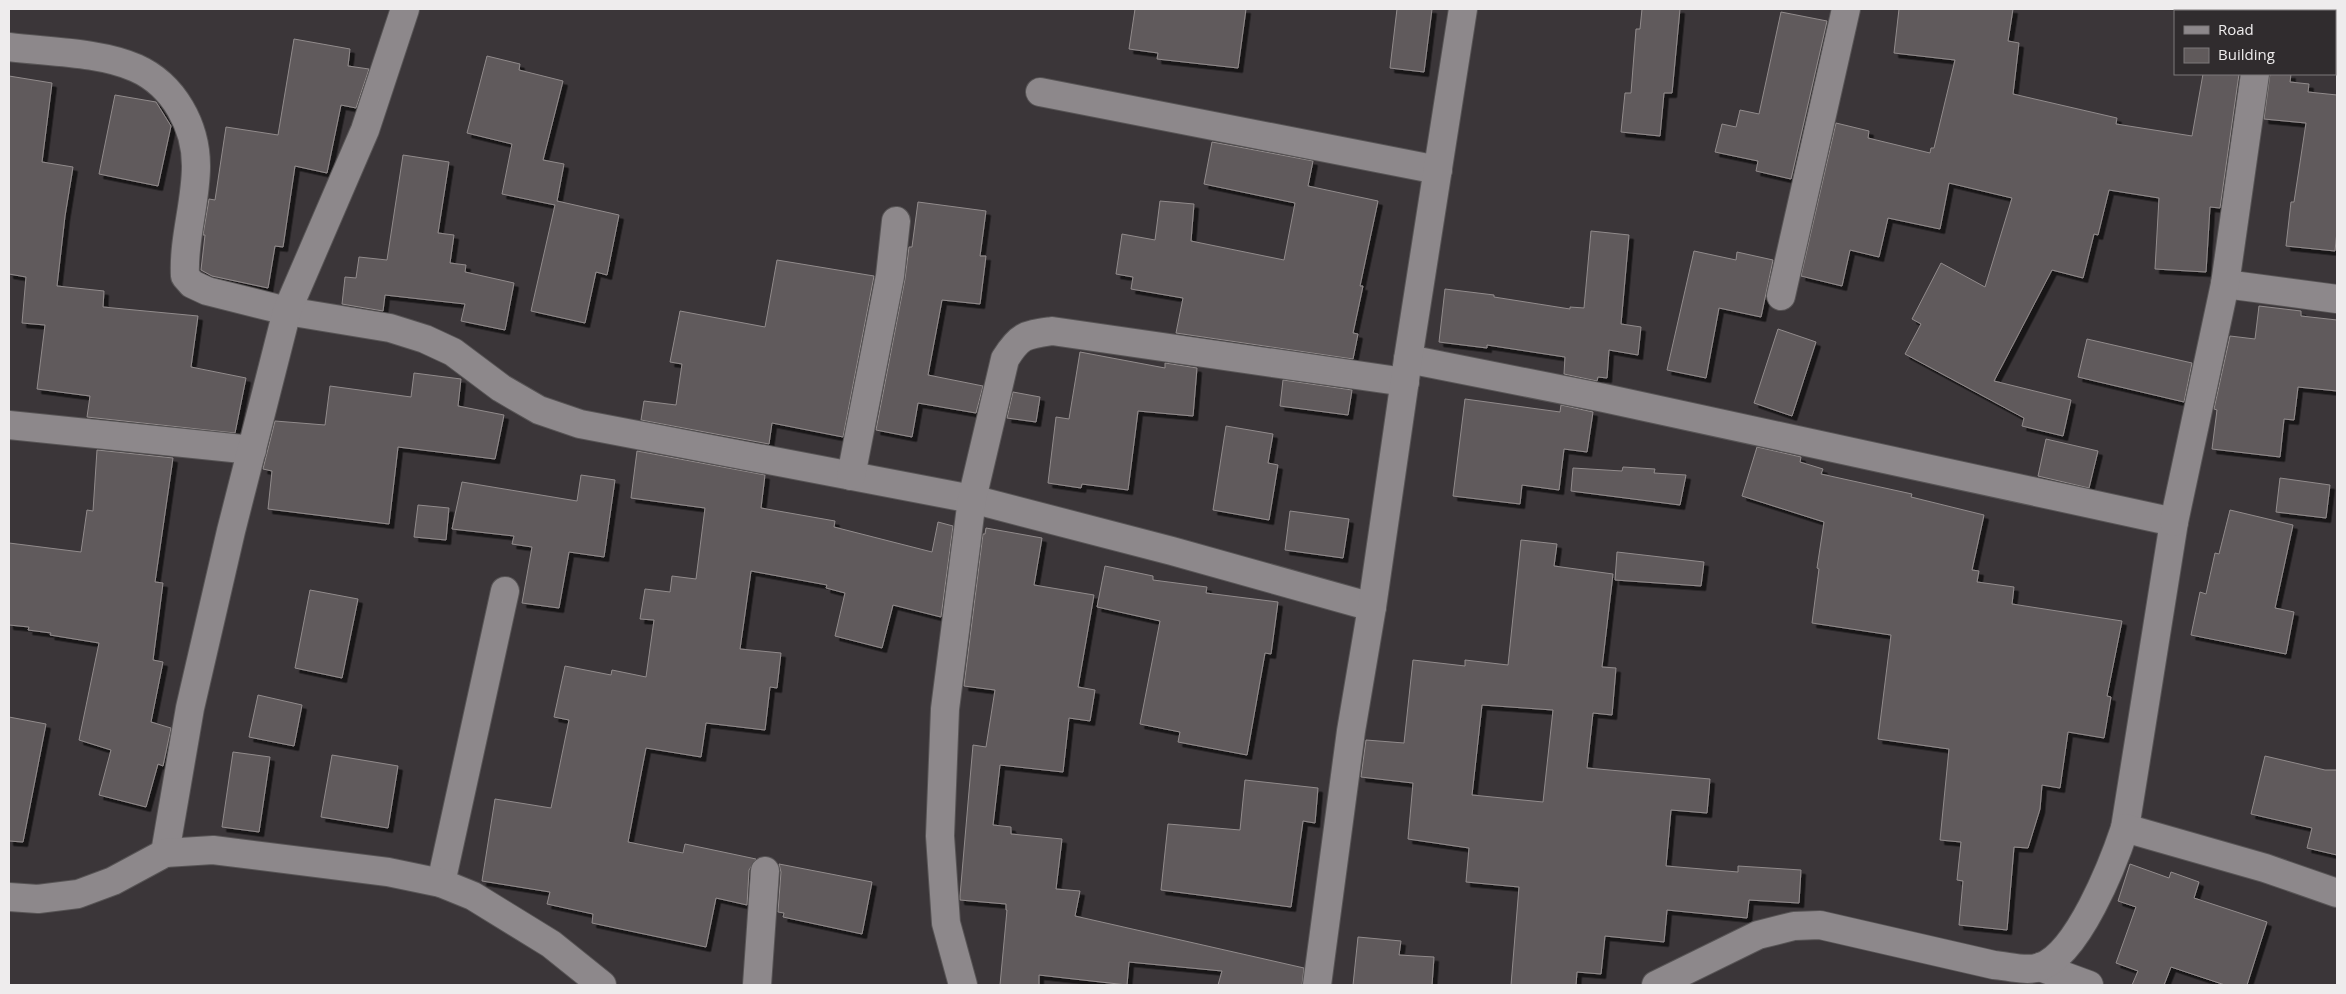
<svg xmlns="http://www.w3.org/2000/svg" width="2346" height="994" viewBox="0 0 2346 994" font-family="'Open Sans',sans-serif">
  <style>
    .building { fill: #605a5b; stroke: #918b8c; fill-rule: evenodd; filter: url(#shadow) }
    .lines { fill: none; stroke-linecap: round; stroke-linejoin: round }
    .minor-casing { stroke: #575455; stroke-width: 30 }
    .minor { stroke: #8d888b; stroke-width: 28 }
  </style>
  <defs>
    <filter id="shadow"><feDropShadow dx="4.5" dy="4.5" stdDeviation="0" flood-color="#0009"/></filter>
  </defs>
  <rect width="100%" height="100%" fill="#3b3639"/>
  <g class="building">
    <path d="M1135,9H1246L1238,68L1157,59L1158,53L1129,49Z"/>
    <path d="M1397,9H1432L1424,72L1390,68Z"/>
    <path d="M1642,9H1680L1672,93H1664L1660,136L1621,132L1625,93H1631L1636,29H1640Z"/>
    <path d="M1899,9H2013L2008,41L2019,43L2013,94L2117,118L2116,124L2192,136L2203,74H2239L2220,208L2210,207L2206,272L2155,269L2159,198L2109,190L2098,235L2094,234L2083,278L2052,270L1994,381L2071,400L2063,436L2022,426L2024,418L1905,354L1921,324L1912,319L1941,263L1985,287L2012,198L1949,183L1940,229L1888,218L1879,257L1850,250L1842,286L1801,276L1836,123L1869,131L1868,138L1930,153L1931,148H1934L1955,60L1894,53Z"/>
    <path d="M1781,12L1827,21L1791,179L1756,171L1758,161L1715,152L1722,124L1736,127L1740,110L1759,114Z"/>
    <path d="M294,39L350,49L348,66L369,69L356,108L341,105L327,173L295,166L283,247L275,246L268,288L212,276L201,270L205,235H203L209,199L215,200L226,127L278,135Z"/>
    <path d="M487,56L520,64L519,70L563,81L543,160L564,164L557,201L619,215L607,275L596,272L585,323L531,311L555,205L502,194L512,144L467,133Z"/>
    <path d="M2270,74H2291L2290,82L2309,84L2308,92L2337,95V231L2335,251L2286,246L2291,202H2294L2306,123L2264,119Z"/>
    <path d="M9,76L52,83L42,162L73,167L65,216L57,286L104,291L103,307L198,316L191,367L246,378L235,433L87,417L90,396L37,389L45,325L22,323L26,277L9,274Z"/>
    <path d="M115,95L156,102L171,126L158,186L99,174Z"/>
    <path d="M1212,142L1313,161L1308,186L1378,201L1360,286H1363L1353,333L1358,334L1353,359L1176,333L1183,298L1131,289L1133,277L1116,274L1122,234L1155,240L1160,201L1194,204L1191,241L1284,260L1295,203L1204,184Z"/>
    <path d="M403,155L449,162L438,233L454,235L450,263L466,265L465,272L514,283L505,330L461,321L465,304L385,295L383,311L342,304L345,277L356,278L359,257L387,260Z"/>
    <path d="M918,202L986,211L980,256H986L980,304L942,300L928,375L983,386L976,413L918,403L912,437L876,430L905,279L909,247H912Z"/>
    <path d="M1591,231L1629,235L1621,324L1641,327L1638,355L1609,350L1607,378L1598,377L1597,381L1564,374L1565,357L1487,345V348L1439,342L1445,289L1494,295V297L1570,309V307L1584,308Z"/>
    <path d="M1694,251L1736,260L1737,252L1773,260L1761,317L1719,308L1706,378L1667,370Z"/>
    <path d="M777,260L874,276L843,437L772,423L769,444L641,420L644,401L676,405L682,364L670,362L680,311L765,327Z"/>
    <path d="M2259,306L2301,311V316L2337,320V391L2298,387L2294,420L2284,419L2280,457L2212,449L2217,410L2214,409L2230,336L2255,339Z"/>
    <path d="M1778,329L1816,342L1792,416L1754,403Z"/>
    <path d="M2087,339L2192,363L2184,402L2078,377Z"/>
    <path d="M1080,352L1165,368V363L1197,368L1193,416L1138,411L1128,490L1082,484L1081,488L1048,483L1056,417L1069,419Z"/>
    <path d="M414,373L461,379L458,406L504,415L495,459L398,447L389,524L268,509L272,471L263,469L275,421L325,425L330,386L411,397Z"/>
    <path d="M1283,380L1352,390L1348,415L1280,406Z"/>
    <path d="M1013,392L1040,397L1036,422L1007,418Z"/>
    <path d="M1465,399L1560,412L1561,405L1593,412L1587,452L1564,449L1559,490L1522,485L1520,504L1453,496Z"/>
    <path d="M1226,426L1273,434L1268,463L1278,465L1269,520L1213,510Z"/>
    <path d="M2046,439L2098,451L2089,488L2038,476Z"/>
    <path d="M1757,447L1801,457L1800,462L1823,469L1821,474L1912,494L1911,497L1984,515L1972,570L1979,571L1977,582L2014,587L2012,604L2122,621L2107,696L2111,697L2104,738L2068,732L2060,788L2042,785L2040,809L2028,848L2014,847L2007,930L1959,925L1963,881L1957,880L1961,842L1940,840L1949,749L1878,739L1891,635L1812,623L1819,569L1817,568L1824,522L1742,496Z"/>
    <path d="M97,450L173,458L155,582L163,583L153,660L163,662L151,722L171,728L163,766L158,764L146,807L99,795L111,750L79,740L99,643L50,635L51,633L28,630L29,627L9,625V543L81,552L87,510L93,511Z"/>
    <path d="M637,451L765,475L761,508L835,521L834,527L932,552L938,522L953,526L941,617L893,605L882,648L835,636L845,593L826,588L827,585L751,571L740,649L781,653L777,688L770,687L765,730L706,723L701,757L646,748L628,842L683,853L685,844L756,859L749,870L747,905L716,898L706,947L592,923L593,914L547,904L550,892L482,881L495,799L551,808L569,720L554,717L565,666L611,675L612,670L646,677L654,620L640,619L645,589L670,592L672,576L696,579L705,508L631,498Z"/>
    <path d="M1623,467L1655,469L1654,473L1686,475L1680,505L1571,491L1573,468L1622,471Z"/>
    <path d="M581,475L615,480L604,557L569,552L559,608L522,603L532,547L512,544L514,536L452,529L462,482L577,501Z"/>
    <path d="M2280,478L2330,485L2326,518L2276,512Z"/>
    <path d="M418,505L449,508L446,540L414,537Z"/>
    <path d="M2230,510L2293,525L2275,608L2294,612L2286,654L2191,635L2200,592L2206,594L2215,553L2219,554Z"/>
    <path d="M1290,511L1349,519L1343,558L1285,550Z"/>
    <path d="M986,528L1042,538L1034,585L1094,595L1078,687L1095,690L1090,721L1069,718L1063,772L1000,765L993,825L1011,827V834L1062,839L1056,889L1080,891L1075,916L1304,968L1302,985H1218L1222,971L1129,962L1127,985L1039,975V985H1000L1007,910H1006V904L960,900V896L973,745L986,747L995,690L964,686L983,534H985Z"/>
    <path d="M1521,540L1557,544L1554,566L1613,574L1602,667L1616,668L1612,715L1593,713L1587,768L1710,779L1707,813L1671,810L1666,866L1738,872V866L1801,870L1799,903L1749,900L1747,918L1667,910L1664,942L1605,936L1601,974L1577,972L1576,985H1511L1519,887L1466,882L1469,848L1408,839L1413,783L1361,777L1366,740L1404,743L1413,660L1465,666V660L1508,665ZM1482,705L1553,710L1543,802L1472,795Z"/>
    <path d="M1617,552L1704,562L1701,586L1615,580Z"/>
    <path d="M1105,566L1153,576V580L1207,587L1206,593L1278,602L1271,654L1265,653L1247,755L1178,742L1180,732L1140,724L1160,621L1097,607Z"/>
    <path d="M310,590L358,599L342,678L295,668Z"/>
    <path d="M258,695L302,705L294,746L249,737Z"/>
    <path d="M9,717L46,724L23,842L9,841Z"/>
    <path d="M233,752L270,757L259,832L222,827Z"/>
    <path d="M332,755L398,766L388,828L321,817Z"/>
    <path d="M2265,756L2325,770H2337V855L2307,848L2312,828L2251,814Z"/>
    <path d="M1245,780L1318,788L1315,823L1303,821L1291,907L1161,890L1168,824L1240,830Z"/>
    <path d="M779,864L872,882L862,934L783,917L784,913L778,912L781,872Z"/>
    <path d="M2130,864L2169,878L2171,872L2199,882L2194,898L2267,922L2247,985H2225L2171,967L2164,985H2132L2138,971L2116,963L2136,907L2118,901Z"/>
    <path d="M1358,937L1401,941L1399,955L1434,957L1432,985H1353Z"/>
  </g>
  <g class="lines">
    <g class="minor-casing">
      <g id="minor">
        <path d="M9,47C48,52 100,52 136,68C174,85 196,126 196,166C196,203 183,239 185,276L192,284L207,291L287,311L390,328L425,339L453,352L501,388L539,410L580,424L972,499L1172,551L1372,607"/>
        <path d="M1040,92L1438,170"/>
        <path d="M2225,284L2337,299"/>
        <path d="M1781,296L1846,9"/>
        <path d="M1408,359L1604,398L2174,522L2125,828"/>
        <path d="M9,425L252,450"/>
        <path d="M851,476L890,276L896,221"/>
        <path d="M2174,522L2225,284L2255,74"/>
        <path d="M165,853L190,708L231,531L287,311L365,130L405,9"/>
        <path d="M441,883L505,591"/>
        <path d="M9,897L38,899L78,894L113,881L165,853L213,850L388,872L441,883L473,896L551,944L602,985"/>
        <path d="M2040,967L2089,985"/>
        <path d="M757,985L765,871"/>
        <path d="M963,985L946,923L940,836L945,709L972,499L1005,359C1020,335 1025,335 1052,331L1405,382"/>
        <path d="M1317,985L1351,731L1372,607L1408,359L1463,9"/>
        <path d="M1656,985L1758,935L1794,926L1820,925L1994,965C2008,966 2027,972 2040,967C2078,954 2113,864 2125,828L2265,868L2337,893"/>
      </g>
    </g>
    <use href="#minor" class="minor"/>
  </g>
  <rect width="2346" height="994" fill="none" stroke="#eeeced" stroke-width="20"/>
  <rect x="2174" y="10" width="162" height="65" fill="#302c2e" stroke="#7c797a"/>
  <rect x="2184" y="26" width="25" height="8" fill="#8d888b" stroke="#7c797a"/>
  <text x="2218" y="35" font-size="15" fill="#eeeced">Road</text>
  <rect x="2184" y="48" width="25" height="15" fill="#605a5b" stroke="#7c797a"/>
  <text x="2218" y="60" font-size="15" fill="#eeeced">Building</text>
</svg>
